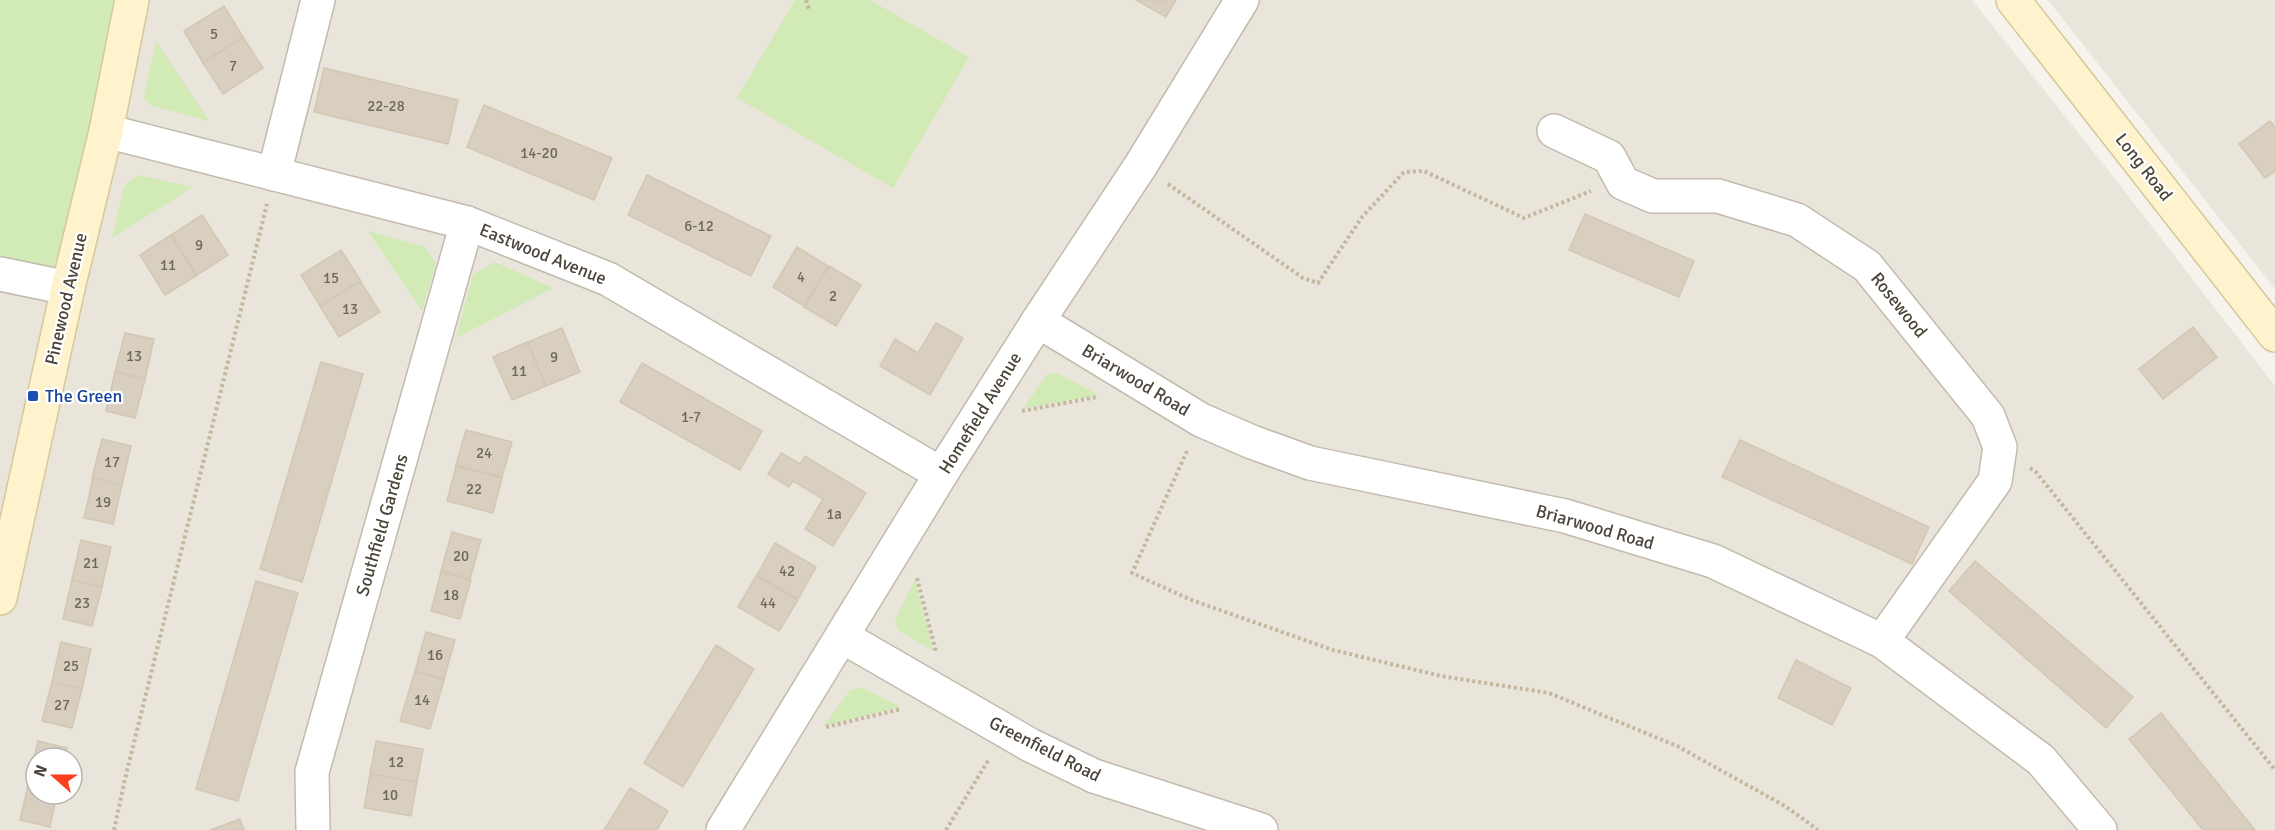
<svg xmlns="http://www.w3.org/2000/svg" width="2275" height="830" viewBox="0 0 2275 830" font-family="Signika,sans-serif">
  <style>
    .residential { fill: #eae5da; fill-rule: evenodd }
    .green { fill: #d2eab5 }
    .building { fill: #d8cfc1; stroke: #d3c7b4; stroke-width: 1.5 }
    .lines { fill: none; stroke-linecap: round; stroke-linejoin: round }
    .street-casing { stroke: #c2bbae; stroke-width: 36 }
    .secondary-casing { stroke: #d6c79b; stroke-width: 36 }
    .path { stroke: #c4b79f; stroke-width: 4; stroke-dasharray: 3 3; stroke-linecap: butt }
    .street { stroke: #fff; stroke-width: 33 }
    .secondary { stroke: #fff3cd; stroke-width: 33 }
    .transit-dot { fill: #1a4fb4; stroke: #fff; stroke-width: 2 }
    .labels { text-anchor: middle; stroke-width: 4.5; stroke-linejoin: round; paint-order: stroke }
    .number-label { font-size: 15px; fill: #6e675b }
    .street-label { font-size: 18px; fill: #4b4439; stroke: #fff }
    .transit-label { font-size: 18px; fill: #164399; stroke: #fff; text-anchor: start }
  </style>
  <rect width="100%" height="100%" fill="#f6f3ec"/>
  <g class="residential">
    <path d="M0,0H1972L2116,180L2275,386V830H0ZM36,758H72V794H36Z"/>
    <path d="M2048,0H2275V289Z"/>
  </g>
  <g class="green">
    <path d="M0,0H120L59,281L0,269Z"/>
    <path d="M795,0H870L969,57L893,188L737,98Z"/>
    <path d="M156,41L209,121L150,105L144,97Z"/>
    <path d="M137,175L193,187L112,238L124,186Z"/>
    <path d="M368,231L425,247L436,263L422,311Z"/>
    <path d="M495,262L553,288L456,338L473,275Z"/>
    <path d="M1047,374H1059L1099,395L1024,408Z"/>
    <path d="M915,580L933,651L898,630L895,620Z"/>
    <path d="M862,688L900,707L824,726L850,690Z"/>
  </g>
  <g class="building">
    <path d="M1136,0H1176L1166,17Z"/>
    <path d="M224,6L243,37L203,63L184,31Z"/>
    <path d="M243,37L263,68L223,94L203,63Z"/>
    <path d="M324,68L458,100L448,144L314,112Z"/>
    <path d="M484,105L612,158L594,200L467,147Z"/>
    <path d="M2270,121L2275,127V171L2265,178L2239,144Z"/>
    <path d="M647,175L771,236L751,276L628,215Z"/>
    <path d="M1585,214L1694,261L1679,297L1569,250Z"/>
    <path d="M202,215L228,255L197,275L171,235Z"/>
    <path d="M171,235L196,276L165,295L140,255Z"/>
    <path d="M797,247L828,266L804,306L773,287Z"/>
    <path d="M341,250L361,281L320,306L301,275Z"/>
    <path d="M829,266L861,285L836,326L804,307Z"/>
    <path d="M360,281L380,312L339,337L320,306Z"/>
    <path d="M936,323L963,338L930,395L880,366L895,339L918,353Z"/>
    <path d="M2193,327L2217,357L2163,399L2139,369Z"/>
    <path d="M562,328L580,372L546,386L528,342Z"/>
    <path d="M125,333L154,339L145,379L115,372Z"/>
    <path d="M527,342L546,386L512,400L493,357Z"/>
    <path d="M321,362L363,374L302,582L260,569Z"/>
    <path d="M642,363L762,431L740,470L620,402Z"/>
    <path d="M115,372L145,379L135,418L106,411Z"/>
    <path d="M466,430L512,442L502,477L456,465Z"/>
    <path d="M102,439L131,446L122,485L92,478Z"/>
    <path d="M1740,440L1929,527L1912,564L1722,477Z"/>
    <path d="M781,453L800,464L805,456L866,493L833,546L805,529L823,499L793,481L789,487L768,474Z"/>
    <path d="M456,466L502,478L493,513L447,501Z"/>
    <path d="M93,478L122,485L113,524L84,518Z"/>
    <path d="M452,532L481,540L470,579L441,571Z"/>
    <path d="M81,540L111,547L102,587L72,580Z"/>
    <path d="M775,543L816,567L798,599L757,575Z"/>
    <path d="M1975,561L2133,697L2106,728L1949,591Z"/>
    <path d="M441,572L471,580L460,619L431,611Z"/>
    <path d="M756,576L798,600L779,631L738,607Z"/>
    <path d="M72,580L102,587L92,626L63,619Z"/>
    <path d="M256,581L298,593L238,801L196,789Z"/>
    <path d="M426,632L455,640L444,679L415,671Z"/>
    <path d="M61,642L91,649L82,689L52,682Z"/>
    <path d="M716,645L754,669L683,787L644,763Z"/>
    <path d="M1796,660L1851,688L1832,725L1778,698Z"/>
    <path d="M415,671L444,680L430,729L400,721Z"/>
    <path d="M52,682L82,689L72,728L42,721Z"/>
    <path d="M2161,713L2255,830H2203L2129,739Z"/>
    <path d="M38,741L67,748L65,758H36V782L29,780Z"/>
    <path d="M376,741L423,749L417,782L370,774Z"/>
    <path d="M370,774L417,782L411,816L364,808Z"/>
    <path d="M29,781L36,783V794H57L50,827L20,820Z"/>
    <path d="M630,788L668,811L657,830H604Z"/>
    <path d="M240,819L244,830H210Z"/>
  </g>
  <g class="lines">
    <g class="street-casing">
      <g id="street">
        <path d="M106,131L467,223L608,279L941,474"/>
        <path d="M1554,131L1609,157L1623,183L1653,196H1718L1797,220L1867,266L1988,416L2000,447L1995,481L1882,641"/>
        <path d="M274,174L318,0"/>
        <path d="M0,274L68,288"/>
        <path d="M1038,321L1201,420L1252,442L1310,463L1565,516L1713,561L1882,641L2041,760L2100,830"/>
        <path d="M843,637L1030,745L1094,776L1261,830"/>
        <path d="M313,830L312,772L467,223"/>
        <path d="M723,830L941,474L1038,321L1141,165L1242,0"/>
      </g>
    </g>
    <g class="secondary-casing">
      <g id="secondary">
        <path d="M2013,0L2275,335"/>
        <path d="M0,598L68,288L106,131L132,0"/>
      </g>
    </g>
    <g class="path">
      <path d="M806,0L809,9"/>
      <path d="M1168,184L1303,278L1318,283L1362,217L1404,172L1424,171L1524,218L1591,191"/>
      <path d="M1022,411L1097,397"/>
      <path d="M1187,451L1132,573L1189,599L1333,650L1441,676L1549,693L1677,746L1785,806L1818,830"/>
      <path d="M2030,468L2036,472L2275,770"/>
      <path d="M917,578L936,652"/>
      <path d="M826,727L901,709"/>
      <path d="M114,830L125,779L267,204"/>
      <path d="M946,830L989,759"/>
    </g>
    <use href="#street" class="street"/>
    <use href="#secondary" class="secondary"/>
  </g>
  <rect class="transit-dot" x="27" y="390" width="12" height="12" rx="3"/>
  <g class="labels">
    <g class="number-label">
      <text x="214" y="39">5</text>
      <text x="233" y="71">7</text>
      <text x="386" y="111">22-28</text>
      <text x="539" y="158">14-20</text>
      <text x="699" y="231">6-12</text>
      <text x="199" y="250">9</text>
      <text x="168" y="270">11</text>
      <text x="801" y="282">4</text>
      <text x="331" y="283">15</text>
      <text x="833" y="301">2</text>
      <text x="350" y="314">13</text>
      <text x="134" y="361">13</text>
      <text x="554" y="362">9</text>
      <text x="519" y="376">11</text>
      <text x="691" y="422">1-7</text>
      <text x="484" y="458">24</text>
      <text x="112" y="467">17</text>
      <text x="474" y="494">22</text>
      <text x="103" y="507">19</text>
      <text x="834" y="519">1a</text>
      <text x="461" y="561">20</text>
      <text x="91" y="568">21</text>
      <text x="787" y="576">42</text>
      <text x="451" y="600">18</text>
      <text x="82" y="608">23</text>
      <text x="768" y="608">44</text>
      <text x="435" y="660">16</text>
      <text x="71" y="671">25</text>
      <text x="422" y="705">14</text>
      <text x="62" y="710">27</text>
      <text x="396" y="767">12</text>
      <text x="390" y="800">10</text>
    </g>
    <g class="street-label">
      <text transform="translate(2144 167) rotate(52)" y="6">Long Road</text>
      <text transform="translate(543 254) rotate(22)" y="6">Eastwood Avenue</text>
      <text transform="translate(66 299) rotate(-77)" y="6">Pinewood Avenue</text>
      <text transform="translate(1899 305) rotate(51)" y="6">Rosewood</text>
      <text transform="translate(1136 380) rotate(31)" y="6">Briarwood Road</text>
      <text transform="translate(980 413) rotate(-58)" y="6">Homefield Avenue</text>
      <text transform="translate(382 525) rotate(-74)" y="6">Southfield Gardens</text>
      <text transform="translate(1595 527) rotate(16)" y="6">Briarwood Road</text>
      <text transform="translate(1045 749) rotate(27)" y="6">Greenfield Road</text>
    </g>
    <g class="transit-label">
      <text x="45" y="402">The Green</text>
    </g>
  </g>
  <g transform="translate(54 776) rotate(291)"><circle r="28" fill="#ffffff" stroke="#b7b4b0" stroke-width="1.5"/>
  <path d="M0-4.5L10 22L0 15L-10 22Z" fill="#fc3f1d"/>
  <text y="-9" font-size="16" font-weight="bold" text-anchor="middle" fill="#4b4439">N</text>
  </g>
</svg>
